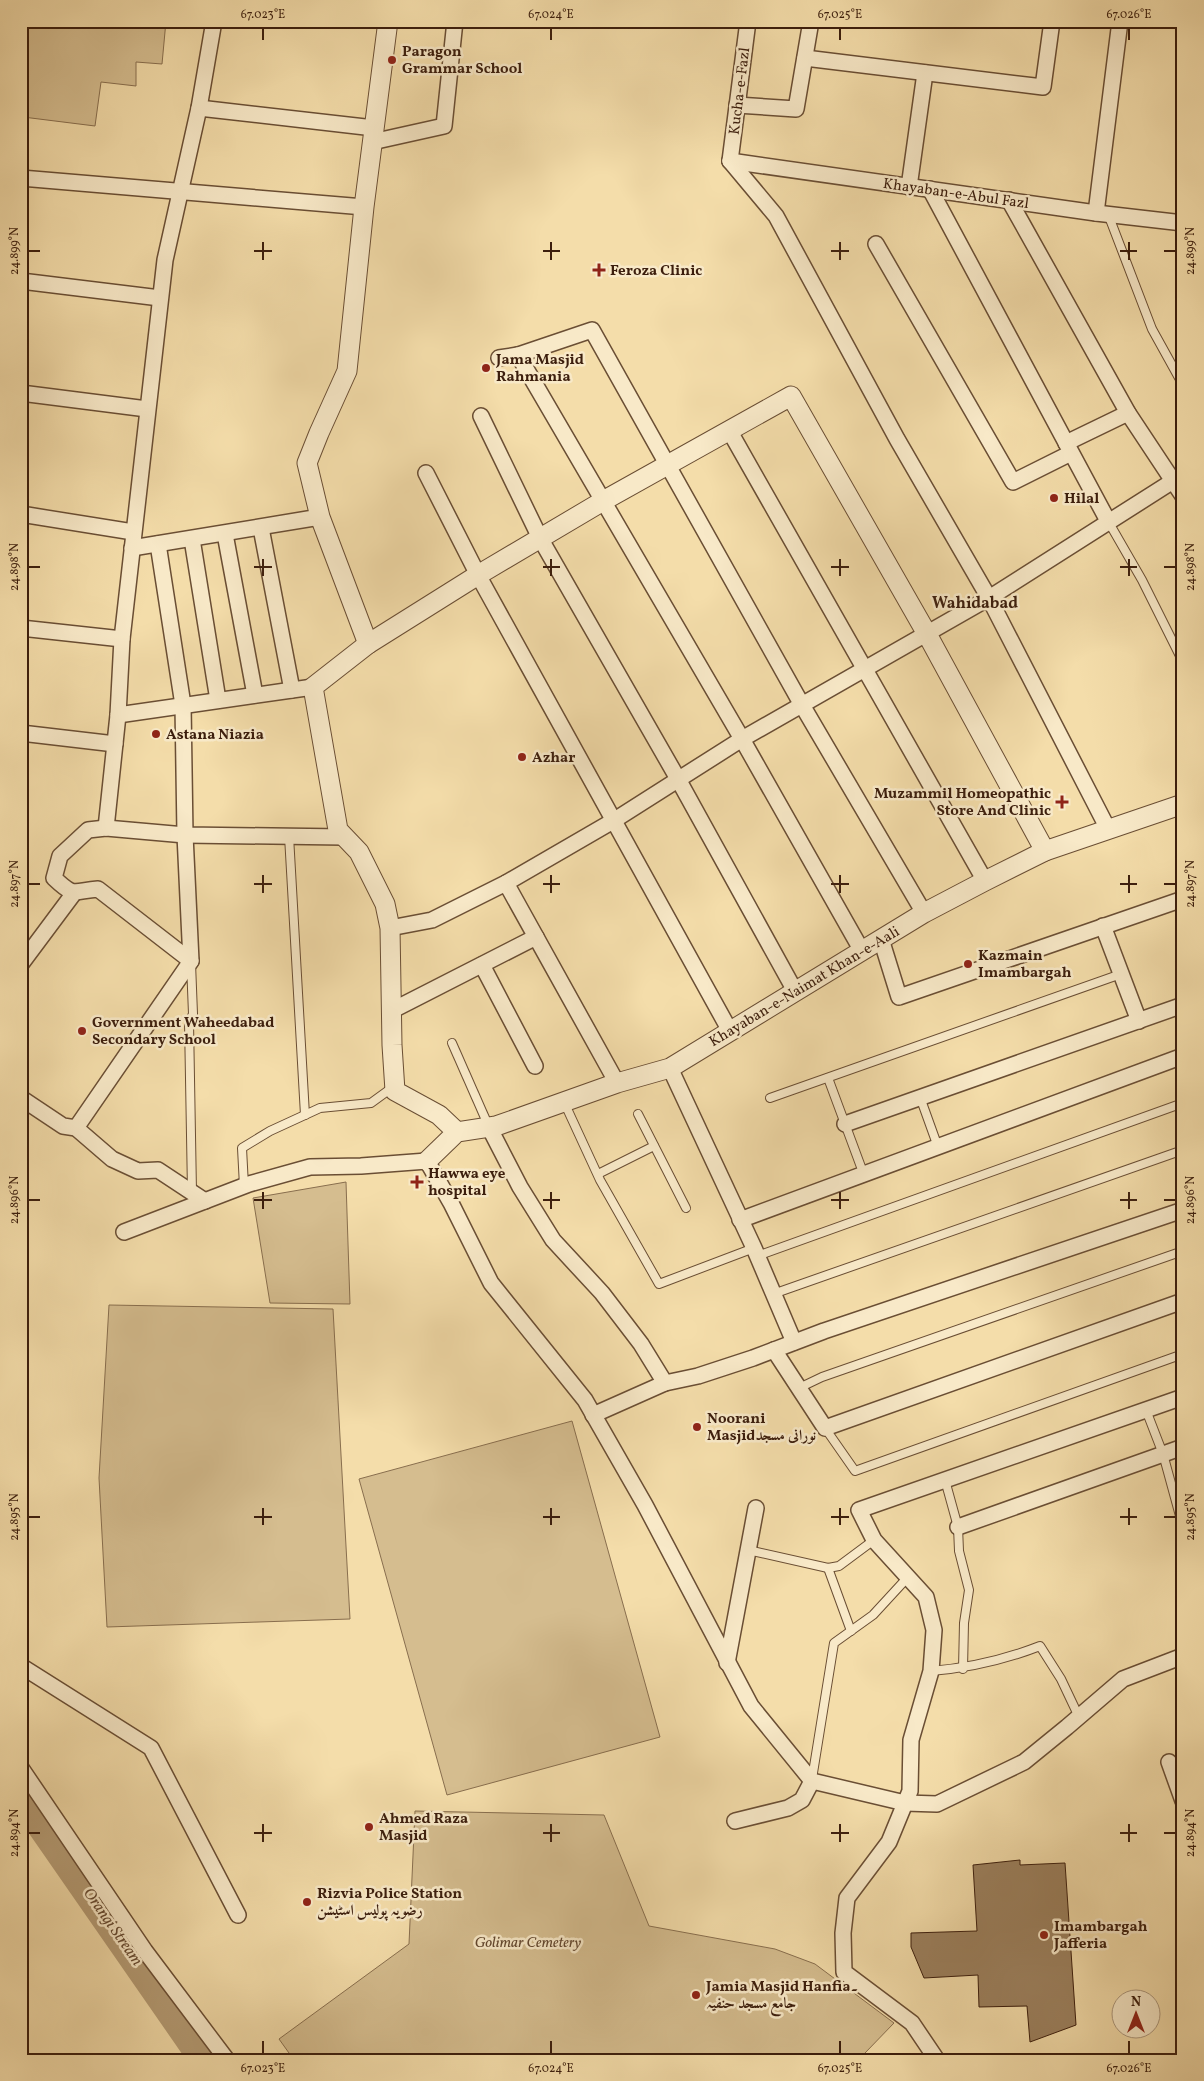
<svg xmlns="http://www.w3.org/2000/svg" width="1204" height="2081" viewBox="0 0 1204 2081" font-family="Vollkorn,Amiri,serif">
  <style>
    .green { fill: #d5bd8f; stroke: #886e4e }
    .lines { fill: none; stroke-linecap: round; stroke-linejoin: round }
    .river { stroke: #b59c75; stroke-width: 34 }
    .building { fill: #9c815f; stroke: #3c1e0d }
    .service-casing { stroke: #6a4e34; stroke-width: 10 }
    .minor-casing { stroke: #6a4e34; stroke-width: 18 }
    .tertiary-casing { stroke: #6a4e34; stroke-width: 21 }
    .service { stroke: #f8e9c8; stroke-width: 8 }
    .minor { stroke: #f8e9c8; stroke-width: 15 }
    .tertiary { stroke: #f8e9c8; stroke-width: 19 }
    .ticks { fill: none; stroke: #3c1e0d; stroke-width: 2 }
    .poi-dot { fill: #8f2418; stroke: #f8e9c8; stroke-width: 2 }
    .labels { text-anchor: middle; stroke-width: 5; stroke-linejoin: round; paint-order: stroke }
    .poi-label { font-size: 15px; font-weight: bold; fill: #3c1e0d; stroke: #f8e9c8; text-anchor: start }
    .street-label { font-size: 15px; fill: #3c1e0d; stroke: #f8e9c8 }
    .park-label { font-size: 15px; font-style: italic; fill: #62462e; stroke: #f8e9c8 }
    .neighbourhood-label { font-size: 16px; font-weight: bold; fill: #3c1e0d; stroke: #f8e9c8 }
    .water-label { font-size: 16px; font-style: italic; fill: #664a31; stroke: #f8e9c8 }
    .neatline { fill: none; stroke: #3c1e0d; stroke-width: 2 }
    .ticks-label { font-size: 12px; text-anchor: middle; fill: #3c1e0d }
  </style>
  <rect width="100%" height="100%" fill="#f4ddaa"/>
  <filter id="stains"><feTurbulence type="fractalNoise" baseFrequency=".004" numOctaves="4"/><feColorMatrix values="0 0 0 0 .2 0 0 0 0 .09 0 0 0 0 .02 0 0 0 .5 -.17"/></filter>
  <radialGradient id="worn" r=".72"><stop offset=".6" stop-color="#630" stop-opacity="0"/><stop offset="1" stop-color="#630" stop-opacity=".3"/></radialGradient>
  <g class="green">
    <path d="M21,21H166L162,64L136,62V86L101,82L95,126L23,117L21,122Z"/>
    <path d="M346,1182L350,1304L270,1303L253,1198Z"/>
    <path d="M109,1305L333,1309L350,1619L107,1627L99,1478Z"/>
    <path d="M572,1421L660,1737L447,1795L359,1479Z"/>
    <path d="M415,1811L604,1815L649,1926L775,1949L815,1964L894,2023L865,2053L866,2060H294L279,2039L409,1944Z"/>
  </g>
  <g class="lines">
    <path class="river" d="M21,1792L207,2060"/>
  </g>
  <path class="building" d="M1020,1860V1865L1065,1863L1076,2025L1030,2042L1027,2006L979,2007L978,1975L924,1978L911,1947V1933L977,1931L973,1865Z"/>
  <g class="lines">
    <g class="service-casing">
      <g id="service">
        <path d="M1108,214L1152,329L1183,385"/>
        <path d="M1108,521L1142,580L1183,662"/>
        <path d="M289,836L305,1115"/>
        <path d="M191,963L193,1014L189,1022L192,1192"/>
        <path d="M452,1043L489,1127"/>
        <path d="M828,1078L864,1175"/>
        <path d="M920,1097L938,1147"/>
        <path d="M770,1098L1121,974"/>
        <path d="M564,1102L600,1180L659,1284L754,1248"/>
        <path d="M638,1114L686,1208"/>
        <path d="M598,1174L654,1146"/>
        <path d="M244,1186L242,1148L270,1131L320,1108L371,1103L393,1087"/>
        <path d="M757,1256L1183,1103"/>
        <path d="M773,1294L1183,1150"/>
        <path d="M799,1388L822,1377L1183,1251"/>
        <path d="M1146,1410L1163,1454L1183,1527"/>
        <path d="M825,1428L855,1471L1183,1354"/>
        <path d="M945,1480L958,1527L959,1551L969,1590L964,1623L963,1669"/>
        <path d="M748,1550L828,1568L839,1566L874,1540"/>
        <path d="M828,1568L851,1631"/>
        <path d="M931,1671C969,1668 1004,1660 1040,1646L1061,1679L1079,1717"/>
        <path d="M812,1779L834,1643L873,1615L908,1577"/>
      </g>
    </g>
    <g class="minor-casing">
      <g id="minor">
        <path d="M805,58L1043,87L1052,21"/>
        <path d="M737,105L796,109L811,21"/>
        <path d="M199,108L374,128"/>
        <path d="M372,142L444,126L455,21"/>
        <path d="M730,161L776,216L897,439L989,598L1108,829"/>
        <path d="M730,161L1096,213L1183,223"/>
        <path d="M730,161L748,21"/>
        <path d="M21,178L364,207"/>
        <path d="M909,187L925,73"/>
        <path d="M930,189L1108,521"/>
        <path d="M1009,200L1128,413L1183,496"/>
        <path d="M1096,213L1120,21"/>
        <path d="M876,244L1013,482L1071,453"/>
        <path d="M21,281L160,298"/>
        <path d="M518,355L742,739L862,951"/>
        <path d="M499,358L518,355L592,330L802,705L924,913"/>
        <path d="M21,393L147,409"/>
        <path d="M481,416L540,538L678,779L795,991"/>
        <path d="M729,430L985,881"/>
        <path d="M1066,443L1128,413"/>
        <path d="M426,473L478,575L730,1031"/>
        <path d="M21,514L133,532"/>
        <path d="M261,528L292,690"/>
        <path d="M225,534L255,695"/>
        <path d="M192,539L218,700"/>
        <path d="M158,544L183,705L185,835L191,961"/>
        <path d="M132,548L320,517"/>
        <path d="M21,628L122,639"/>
        <path d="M118,715L313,687"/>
        <path d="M21,733L115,744"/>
        <path d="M106,828L118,715L122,639L165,260L199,108L214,21"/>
        <path d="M506,883L617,1083"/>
        <path d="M1103,926L1139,1021"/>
        <path d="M390,928L432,920L506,883L613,821L742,739L989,598L1173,481"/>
        <path d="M881,939L899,997L1183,899"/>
        <path d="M21,964L74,893"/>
        <path d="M482,965L535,1066"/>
        <path d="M391,1011L536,937"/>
        <path d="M670,1068L754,1248L794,1342"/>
        <path d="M21,1098L63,1126L76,1128L112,1159L138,1171L158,1170L205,1201"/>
        <path d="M845,1124L1183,1005"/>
        <path d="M489,1127L520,1187L553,1240L602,1293L641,1344L665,1383L698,1376L753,1358L824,1331L1183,1210"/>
        <path d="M76,1128L191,961L98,889C72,891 75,898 54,878L60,856L88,830L106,828L185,835L344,837"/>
        <path d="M740,1220L1183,1056"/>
        <path d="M124,1232L249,1184L310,1167L361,1166L427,1161L451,1203L491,1283L585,1400L645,1505L751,1706L812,1781L905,1803L937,1804L1024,1762L1067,1727L1123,1679L1183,1656"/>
        <path d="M774,1350L825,1428L1183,1301"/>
        <path d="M593,1415L665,1383"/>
        <path d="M958,1527L1183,1447"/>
        <path d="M727,1663L756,1508"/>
        <path d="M21,1666L151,1748L238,1915"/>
        <path d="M1169,1762L1183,1801"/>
        <path d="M21,1768L145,1951L227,2060"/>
        <path d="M735,1821L788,1808L802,1800L812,1781"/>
        <path d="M937,2060L912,2023L844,1972L843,1933L847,1898L889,1842L910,1791L911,1740L931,1671L934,1630L926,1597L874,1540L859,1510L1183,1397"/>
      </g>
    </g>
    <g class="tertiary-casing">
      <g id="tertiary">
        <path d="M368,644L320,517L307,463L319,433L347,371L364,207L388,21"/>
        <path d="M457,1132L439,1115L395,1091L392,1045L390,928L385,904L359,852L338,830L313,687L368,644L478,575L603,501L791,396L927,634L1045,851"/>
        <path d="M427,1161L457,1132L496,1126L617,1083L670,1068L924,913L985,881L1045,851L1183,804"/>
      </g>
    </g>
    <use href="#service" class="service"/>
    <use href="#minor" class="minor"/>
    <use href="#tertiary" class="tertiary"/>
  </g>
  <path class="ticks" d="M263,28V40M551,28V40M840,28V40M1129,28V40M263,242V260M551,242V260M840,242V260M1129,242V260M28,251H40M254,251H272M543,251H560M831,251H849M1120,251H1137M1164,251H1176M263,559V576M551,559V576M840,559V576M1129,559V576M28,567H40M254,567H272M543,567H560M831,567H849M1120,567H1137M1164,567H1176M263,875V893M551,875V893M840,875V893M1129,875V893M28,884H40M254,884H272M543,884H560M831,884H849M1120,884H1137M1164,884H1176M263,1192V1209M551,1192V1209M840,1192V1209M1129,1192V1209M28,1200H40M254,1200H272M543,1200H560M831,1200H849M1120,1200H1137M1164,1200H1176M263,1508V1525M551,1508V1525M840,1508V1525M1129,1508V1525M28,1517H40M254,1517H272M543,1517H560M831,1517H849M1120,1517H1137M1164,1517H1176M263,1824V1842M551,1824V1842M840,1824V1842M1129,1824V1842M28,1833H40M254,1833H272M543,1833H560M831,1833H849M1120,1833H1137M1164,1833H1176M263,2041V2054M551,2041V2054M840,2041V2054M1129,2041V2054"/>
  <g class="poi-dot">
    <circle cx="392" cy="60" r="5"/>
    <path d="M596.5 262.5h5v5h5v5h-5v5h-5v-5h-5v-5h5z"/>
    <circle cx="486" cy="368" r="5"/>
    <circle cx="1054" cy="498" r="5"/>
    <circle cx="156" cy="734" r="5"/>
    <circle cx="522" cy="757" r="5"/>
    <path d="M1059.5 794.5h5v5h5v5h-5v5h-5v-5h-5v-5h5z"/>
    <circle cx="968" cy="964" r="5"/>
    <circle cx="82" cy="1031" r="5"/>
    <path d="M414.5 1174.5h5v5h5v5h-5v5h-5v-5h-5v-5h5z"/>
    <circle cx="697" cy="1427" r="5"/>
    <circle cx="369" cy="1827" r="5"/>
    <circle cx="307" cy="1902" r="5"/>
    <circle cx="1044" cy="1935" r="5"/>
    <circle cx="696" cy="1995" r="5"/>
  </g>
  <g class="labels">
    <g class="poi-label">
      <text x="402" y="56">Paragon<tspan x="402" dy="17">Grammar School</tspan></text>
      <text x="610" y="275">Feroza Clinic</text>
      <text x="496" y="364">Jama Masjid<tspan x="496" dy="17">Rahmania</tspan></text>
      <text x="1064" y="503">Hilal</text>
      <text x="166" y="739">Astana Niazia</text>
      <text x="532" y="762">Azhar</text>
      <text x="1051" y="798" text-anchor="end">Muzammil Homeopathic<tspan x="1051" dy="17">Store And Clinic</tspan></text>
      <text x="978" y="960">Kazmain<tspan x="978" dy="17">Imambargah</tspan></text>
      <text x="92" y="1027">Government Waheedabad<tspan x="92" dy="17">Secondary School</tspan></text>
      <text x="428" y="1178">Hawwa eye<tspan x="428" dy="17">hospital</tspan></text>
      <text x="707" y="1423">Noorani<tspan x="707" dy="17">Masjidنورانی مسجد</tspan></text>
      <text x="379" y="1823">Ahmed Raza<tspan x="379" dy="17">Masjid</tspan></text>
      <text x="317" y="1898">Rizvia Police Station<tspan x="317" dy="17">رضویہ پولیس اسٹیشن</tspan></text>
      <text x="1054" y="1931">Imambargah<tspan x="1054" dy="17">Jafferia</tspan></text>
      <text x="706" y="1991">Jamia Masjid Hanfia۔<tspan x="706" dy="17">جامع مسجد حنفیہ</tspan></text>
    </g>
    <g class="street-label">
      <text transform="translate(739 91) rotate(-83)" y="5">Kucha-e-Fazl</text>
      <text transform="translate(956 193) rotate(8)" y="5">Khayaban-e-Abul Fazl</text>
      <text transform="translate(804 986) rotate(-31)" y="5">Khayaban-e-Naimat Khan-e-Aali</text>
    </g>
    <g class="park-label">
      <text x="528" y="1947">Golimar Cemetery</text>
    </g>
    <g class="neighbourhood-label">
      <text x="975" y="608">Wahidabad</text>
    </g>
    <g class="water-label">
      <text transform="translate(114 1926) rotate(55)" y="6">Orangi Stream</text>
    </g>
  </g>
  <rect width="1204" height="2081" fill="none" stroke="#f4ddaa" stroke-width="55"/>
  <g transform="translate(1136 2014)"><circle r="24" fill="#f8e9c8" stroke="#ad987d"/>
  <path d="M0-4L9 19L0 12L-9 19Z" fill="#8f2418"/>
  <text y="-8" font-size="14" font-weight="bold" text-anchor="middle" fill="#3c1e0d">N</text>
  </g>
  <rect x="28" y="28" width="1148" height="2026" class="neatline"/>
  <g class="ticks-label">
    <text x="263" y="18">67.023°E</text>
    <text x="551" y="18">67.024°E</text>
    <text x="840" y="18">67.025°E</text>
    <text x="1129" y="18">67.026°E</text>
    <text transform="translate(14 251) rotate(-90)" y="4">24.899°N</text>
    <text transform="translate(1190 251) rotate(-90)" y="4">24.899°N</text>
    <text transform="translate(14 567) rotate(-90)" y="4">24.898°N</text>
    <text transform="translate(1190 567) rotate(-90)" y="4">24.898°N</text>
    <text transform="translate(14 884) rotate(-90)" y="4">24.897°N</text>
    <text transform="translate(1190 884) rotate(-90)" y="4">24.897°N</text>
    <text transform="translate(14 1200) rotate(-90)" y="4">24.896°N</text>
    <text transform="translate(1190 1200) rotate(-90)" y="4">24.896°N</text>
    <text transform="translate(14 1517) rotate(-90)" y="4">24.895°N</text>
    <text transform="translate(1190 1517) rotate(-90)" y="4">24.895°N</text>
    <text transform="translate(14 1833) rotate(-90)" y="4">24.894°N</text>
    <text transform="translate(1190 1833) rotate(-90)" y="4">24.894°N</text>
    <text x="263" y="2072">67.023°E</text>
    <text x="551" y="2072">67.024°E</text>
    <text x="840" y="2072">67.025°E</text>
    <text x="1129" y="2072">67.026°E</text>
  </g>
  <rect width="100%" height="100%" filter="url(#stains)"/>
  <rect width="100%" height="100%" fill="url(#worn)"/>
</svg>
